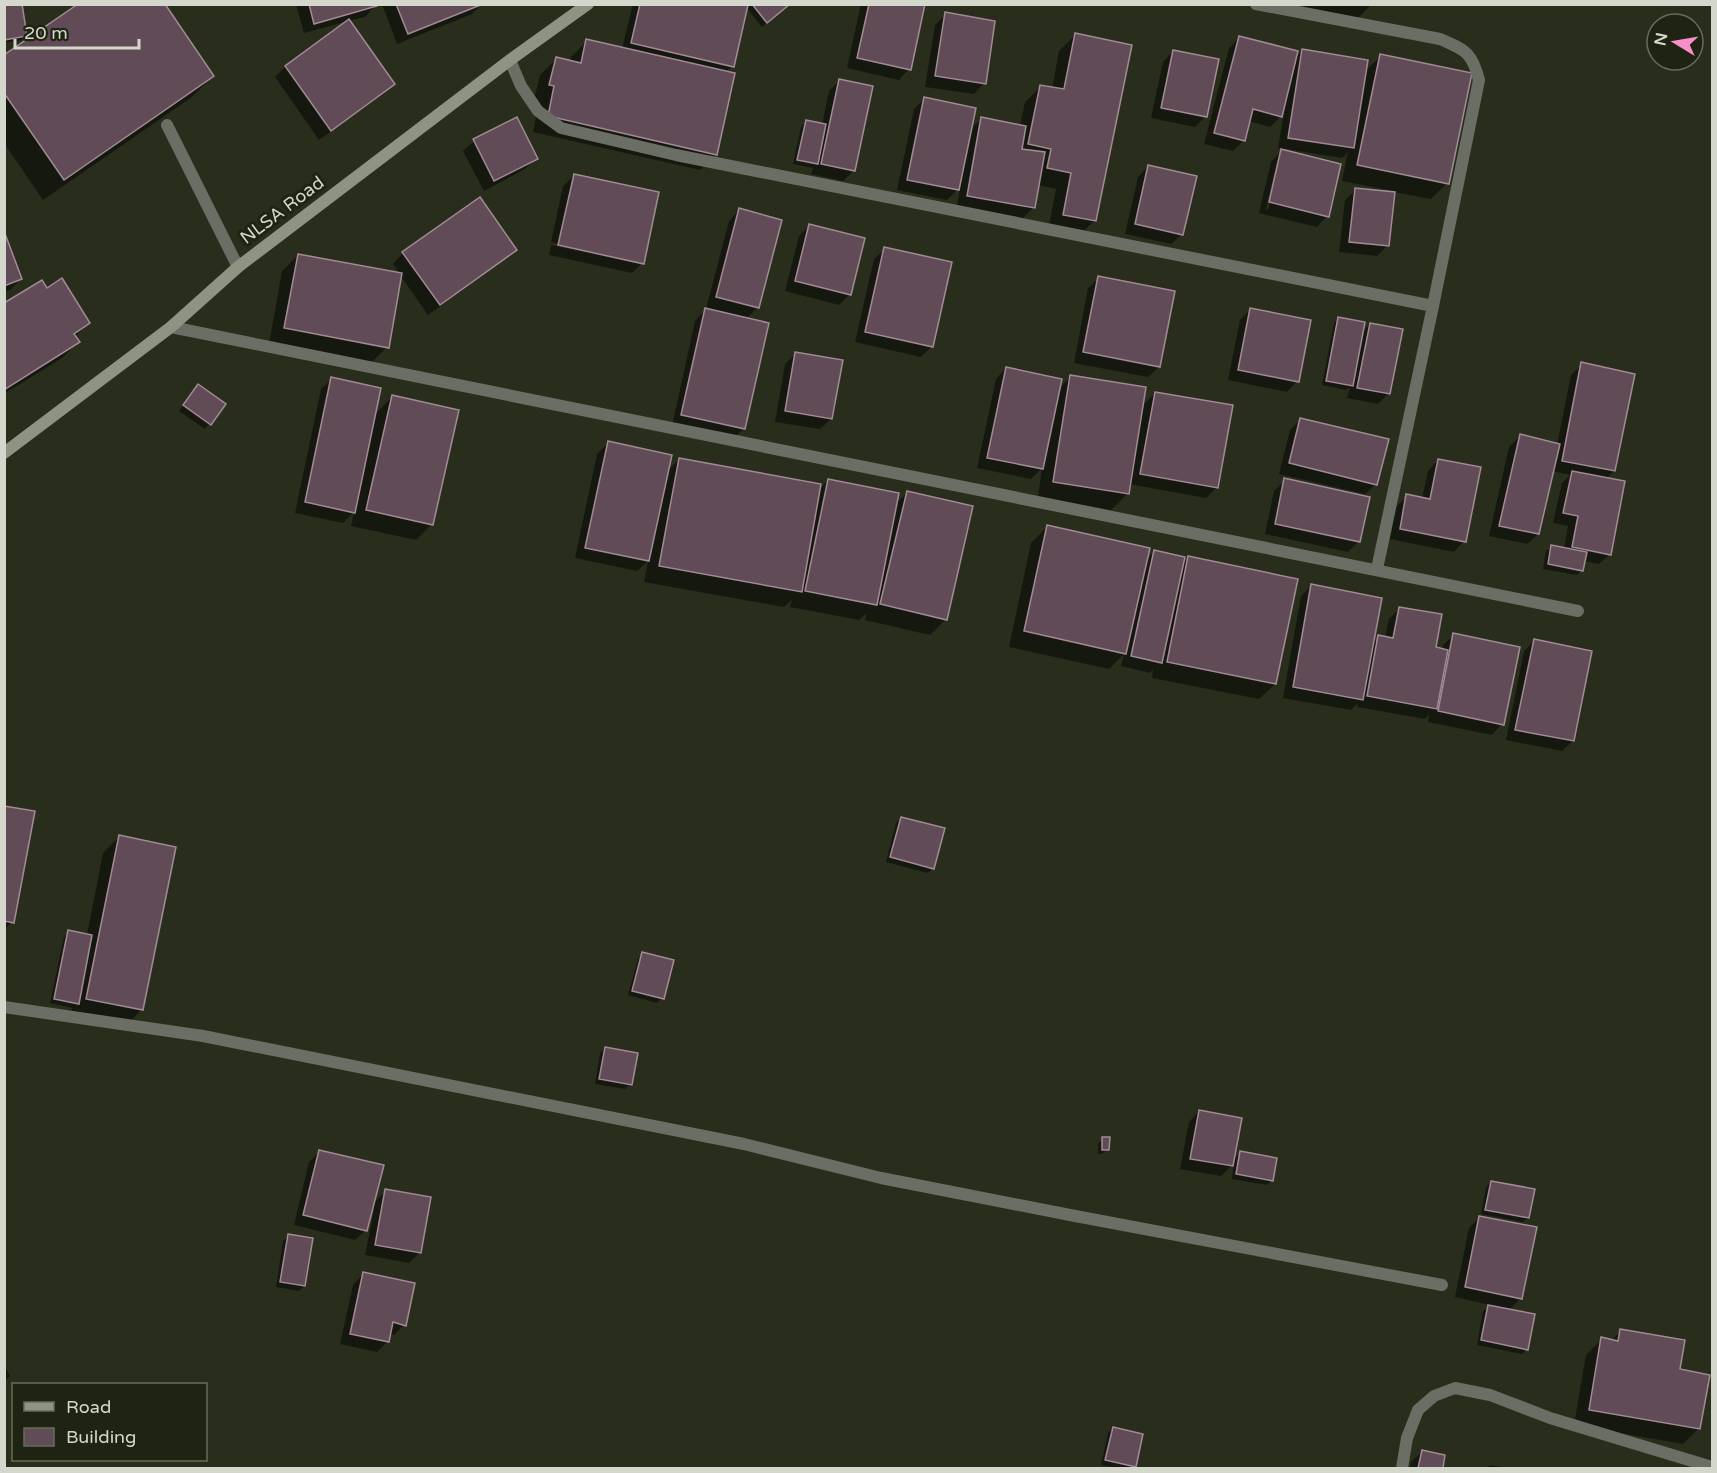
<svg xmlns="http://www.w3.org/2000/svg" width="1717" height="1473" viewBox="0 0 1717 1473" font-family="'Varela Round',sans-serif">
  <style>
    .shadow { fill: #0007; fill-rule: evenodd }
    .building { fill: #614b56; stroke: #a28a96; stroke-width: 1.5 }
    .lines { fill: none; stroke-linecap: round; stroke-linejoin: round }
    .service { stroke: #6a6e64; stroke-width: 12 }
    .minor { stroke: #6a6e64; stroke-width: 12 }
    .secondary { stroke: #8e9384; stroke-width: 12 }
    .labels { text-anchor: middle; stroke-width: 6; stroke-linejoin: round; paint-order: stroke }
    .street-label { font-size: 18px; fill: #d4d8cc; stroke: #1f2412 }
  </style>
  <rect width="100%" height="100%" fill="#282e1b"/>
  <g class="shadow">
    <path d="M4,4L26,35L21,40L4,43Z"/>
    <path d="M296,4H375V6L365,17L348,21L393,83L383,94L319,140L275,77L285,67L348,21L304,33Z"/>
    <path d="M382,4H482L472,14L397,44Z"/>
    <path d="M633,4H789L762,27L746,7L732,66L726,72L716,154L700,170L533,132L539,101L534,100L540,75L556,59L570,62L571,57L587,41L622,49Z"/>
    <path d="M861,4H924L909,69L899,80L847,68Z"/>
    <path d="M1369,4V7L1358,18L1297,5Z"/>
    <path d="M946,14L984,83L974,94L925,87L935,25Z"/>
    <path d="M1075,35L1095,220L1079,236L1048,230L1056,189L1038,185L1034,207L1023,218L957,206L960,187L947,200L897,190L914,109L925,98L970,130L981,119L1020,126L1025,102L1041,87L1052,89L1059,51Z"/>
    <path d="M1239,38L1295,58L1302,51L1364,72L1381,56L1447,183L1431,199L1394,192L1388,245L1377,256L1339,252L1345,200L1355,190L1393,194V191L1342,181L1348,152L1342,158L1285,149L1284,152L1327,216L1317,227L1259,213L1271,162L1283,149L1278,148L1284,113L1270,127L1248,121L1244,140L1233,151L1204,144L1229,48ZM1277,161H1280L1268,210L1266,209Z"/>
    <path d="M1173,51L1206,116L1195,127L1151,118L1163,62Z"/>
    <path d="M4,57L213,76L192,97L43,200L4,143Z"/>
    <path d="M840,80L854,170L843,181L811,174L813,168L793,164L801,127L806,122L822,125L829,91Z"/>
    <path d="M474,141L536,159L525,169L484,191L463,151Z"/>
    <path d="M1148,166L1182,234L1171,244L1125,234L1138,177Z"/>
    <path d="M574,175L642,263L632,273L549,255L551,245L636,263V260L551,242L563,186Z"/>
    <path d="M739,210L757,308L746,319L744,428L733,439L672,426L695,321L706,309L729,221Z"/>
    <path d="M809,226L850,294L839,305L785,291L799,236Z"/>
    <path d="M4,235L21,279L10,290L4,292Z"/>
    <path d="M885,249L932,346L921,357L855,342L874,259Z"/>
    <path d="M515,250L504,260L428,315L400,275L387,347L371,363L269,344L282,271L298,255L400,274L393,264L403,253Z"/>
    <path d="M1099,278L1159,367L1148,377L1074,363L1088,288Z"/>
    <path d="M46,290L88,323L75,337L78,342L62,358L4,394V305Z"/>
    <path d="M1251,309L1297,381L1287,392L1228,380L1240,320Z"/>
    <path d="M1339,318L1361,333L1370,324L1389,393L1378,404L1347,398L1350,387L1346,390L1322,385L1334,323Z"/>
    <path d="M796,353L831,419L820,429L775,422L785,364Z"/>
    <path d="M1582,364L1614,471L1606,479L1610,554L1599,564L1584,561L1582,570L1577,575L1543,569L1546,551L1551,547L1564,549L1568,526L1553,523L1562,483L1570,475L1552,471L1538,534L1527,544L1489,536L1509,447L1520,436L1557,445L1571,375Z"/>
    <path d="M1006,368L1059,389L1070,377L1141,407L1155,393L1217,487L1206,498L1129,484L1127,494L1111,510L1038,497L1042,468L1031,479L977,468L996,379Z"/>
    <path d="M332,379L373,416L392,397L432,524L416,540L351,526L354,512L343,523L295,513L321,389Z"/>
    <path d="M193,390L224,404L205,429L179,411Z"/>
    <path d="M1301,419L1376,484L1365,494L1279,474L1290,430Z"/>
    <path d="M608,443L666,472L679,460L819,490L828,480L895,504L907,493L946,619L930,635L865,620L867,613L859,620L790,607L792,600L784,607L644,582L648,561L637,571L575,558L597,454Z"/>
    <path d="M1438,460L1464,541L1454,552L1390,539L1396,507L1407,496L1422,499L1428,471Z"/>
    <path d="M1285,480L1359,541L1348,552L1265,534L1274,491Z"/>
    <path d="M1047,527L1145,561L1155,551L1182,565L1188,558L1275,684L1259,699L1152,678L1153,669L1150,673L1121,666L1124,654L1109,669L1009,647L1031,543Z"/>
    <path d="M1312,585L1372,644L1379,637L1385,638L1389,619L1400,608L1434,648L1442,650L1443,645L1454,635L1502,724L1492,735L1428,722L1429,714L1425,719L1357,707L1358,703L1351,710L1283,698L1301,596Z"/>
    <path d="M1534,641L1573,741L1562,751L1506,740L1524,651Z"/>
    <path d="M4,807L12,922L4,930Z"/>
    <path d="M901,818L933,868L928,873L886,862L896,823Z"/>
    <path d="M119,837L141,1010L126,1026L71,1014L72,1008L50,1003L64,937L69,932L87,935L103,853Z"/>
    <path d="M643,954L662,998L657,1003L628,995L638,959Z"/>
    <path d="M605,1048L630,1084L625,1089L595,1084L600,1053Z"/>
    <path d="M1199,1111L1233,1160L1240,1153L1272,1180L1267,1185L1232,1179L1234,1163L1221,1176L1180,1169L1189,1122Z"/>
    <path d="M1103,1139L1108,1149L1102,1154H1098V1144Z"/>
    <path d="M320,1151L372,1204L386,1191L420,1252L409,1263L365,1255L374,1210H371L366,1230L355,1240L294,1225L309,1162Z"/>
    <path d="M1491,1182L1528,1217L1523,1222L1481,1214L1486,1187Z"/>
    <path d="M1479,1218L1521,1298L1509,1310L1527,1349L1522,1354L1477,1345L1483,1311L1490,1305L1455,1297L1469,1228Z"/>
    <path d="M288,1236L304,1286L299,1291L276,1287L283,1241Z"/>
    <path d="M363,1274L404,1325L394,1335L389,1334L388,1341L377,1352L340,1344L353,1285Z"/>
    <path d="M1621,1331L1679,1370L1699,1428L1683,1444L1574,1425L1586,1355L1602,1339L1611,1341Z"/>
    <path d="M4,1364L10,1376L4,1382Z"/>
    <path d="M1113,1428L1135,1466L1132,1468H1118L1101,1465L1108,1433Z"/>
    <path d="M1422,1452L1443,1456L1441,1468H1410L1411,1462Z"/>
    <path d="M1490,1465L1508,1468H1487Z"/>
  </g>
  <g class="building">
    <path d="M4,4H22L27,36L4,40Z"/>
    <path d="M78,4H165L214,76L64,180L4,93V55Z"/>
    <path d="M309,4H377V6L314,24Z"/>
    <path d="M396,4H483L408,34Z"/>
    <path d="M640,4L748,5L734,67L631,43Z"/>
    <path d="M752,4H790L767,23Z"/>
    <path d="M869,4H925L911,70L857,58Z"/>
    <path d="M945,12L995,21L986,84L935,76Z"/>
    <path d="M349,19L395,84L331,131L285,66Z"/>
    <path d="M1075,33L1132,45L1096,221L1063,215L1071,173L1047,168L1051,149L1028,144L1040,85L1064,89Z"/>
    <path d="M1239,36L1298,51L1282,117L1253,109L1245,141L1214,133Z"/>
    <path d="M586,39L735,73L717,155L548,116L554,86L549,85L556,57L581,63Z"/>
    <path d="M1302,49L1368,60L1354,148L1288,138Z"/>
    <path d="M1173,50L1219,59L1207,117L1161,108Z"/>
    <path d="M1380,54L1472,73L1449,184L1357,165Z"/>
    <path d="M839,79L873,86L855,171L821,164Z"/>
    <path d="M924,97L976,108L959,190L907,180Z"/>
    <path d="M517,117L538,159L494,181L473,139Z"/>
    <path d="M981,117L1026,126L1022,149L1045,152L1035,208L967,196Z"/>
    <path d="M806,120L826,124L818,164L797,160Z"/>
    <path d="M1281,149L1341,164L1329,217L1269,202Z"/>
    <path d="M1148,165L1197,176L1183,235L1135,224Z"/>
    <path d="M574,174L659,192L644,264L558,245Z"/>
    <path d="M1355,188L1395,192L1389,246L1349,242Z"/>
    <path d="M480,197L517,250L440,305L402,252Z"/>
    <path d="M739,208L782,220L759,308L716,297Z"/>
    <path d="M809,224L865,238L851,295L795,281Z"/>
    <path d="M4,231L22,279L4,286Z"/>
    <path d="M884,247L952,262L933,347L865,332Z"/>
    <path d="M298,254L402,273L389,348L284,328Z"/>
    <path d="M1098,276L1175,291L1160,367L1083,352Z"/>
    <path d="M62,278L90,323L74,334L80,342L4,390V303L42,280L47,288Z"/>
    <path d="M705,308L769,323L745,429L681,415Z"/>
    <path d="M1250,308L1311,320L1299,382L1238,370Z"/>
    <path d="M1338,317L1365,322L1353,386L1326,381Z"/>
    <path d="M1370,323L1403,329L1390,394L1357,388Z"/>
    <path d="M795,352L843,360L832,419L785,411Z"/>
    <path d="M1581,362L1635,374L1615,471L1562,461Z"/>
    <path d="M1006,367L1062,379L1043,469L987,458Z"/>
    <path d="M1070,375L1146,387L1129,494L1053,482Z"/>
    <path d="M331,377L381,388L355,513L305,502Z"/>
    <path d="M198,384L226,404L211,425L183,405Z"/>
    <path d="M1155,392L1233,405L1218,488L1140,474Z"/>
    <path d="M392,395L459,410L433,525L366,510Z"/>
    <path d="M1300,418L1389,439L1377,485L1289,463Z"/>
    <path d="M1520,434L1560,444L1539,534L1499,526Z"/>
    <path d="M608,441L672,455L649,561L585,548Z"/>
    <path d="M679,458L821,484L802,592L659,566Z"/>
    <path d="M1438,459L1481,467L1466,542L1400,529L1406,494L1430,499Z"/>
    <path d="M1572,471L1625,481L1611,555L1572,547L1578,516L1563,513Z"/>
    <path d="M1284,478L1370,497L1360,542L1275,524Z"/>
    <path d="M828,479L899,493L877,605L805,591Z"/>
    <path d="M907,491L973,506L947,620L880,604Z"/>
    <path d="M1047,525L1150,548L1126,654L1024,631Z"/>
    <path d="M1551,545L1587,552L1583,571L1548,564Z"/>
    <path d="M1154,550L1185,557L1162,663L1131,656Z"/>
    <path d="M1188,556L1298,579L1276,684L1167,662Z"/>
    <path d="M1311,584L1382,598L1363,700L1293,687Z"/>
    <path d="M1399,607L1442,614L1436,647L1448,650L1437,709L1367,696L1378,635L1393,638Z"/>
    <path d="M1453,633L1520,647L1504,725L1438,711Z"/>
    <path d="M1534,639L1592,651L1574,741L1515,730Z"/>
    <path d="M4,806L35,811L14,923L4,921Z"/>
    <path d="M901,817L945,828L934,869L890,857Z"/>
    <path d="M119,835L176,847L143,1010L86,999Z"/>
    <path d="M68,930L92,935L79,1004L54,999Z"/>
    <path d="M642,952L674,960L664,999L632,991Z"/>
    <path d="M605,1047L638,1053L632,1085L599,1079Z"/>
    <path d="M1199,1110L1242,1118L1233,1166L1190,1159Z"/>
    <path d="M1102,1137H1110L1109,1150H1102Z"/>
    <path d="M319,1150L384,1165L367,1231L303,1215Z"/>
    <path d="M1240,1151L1277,1158L1273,1181L1236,1174Z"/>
    <path d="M1491,1181L1535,1189L1529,1218L1485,1210Z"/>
    <path d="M385,1189L431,1197L421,1253L375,1245Z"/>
    <path d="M1479,1216L1537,1227L1522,1299L1465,1287Z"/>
    <path d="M288,1234L313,1238L305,1286L280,1282Z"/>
    <path d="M363,1272L415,1283L406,1326L393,1322L389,1342L350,1334Z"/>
    <path d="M1488,1305L1535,1314L1528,1350L1481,1340Z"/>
    <path d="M1620,1329L1685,1340L1680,1369L1710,1375L1700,1429L1589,1410L1601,1337L1618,1341Z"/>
    <path d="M1113,1427L1143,1434L1136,1467L1105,1460Z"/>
    <path d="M1422,1450L1445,1455L1443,1468H1418Z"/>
  </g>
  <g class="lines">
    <path class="service" d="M167,125L238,267"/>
    <g class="minor">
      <path d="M1256,4L1440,39C1465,50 1472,52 1479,80L1433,306L1377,569"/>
      <path d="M510,60L521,86L538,111L561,128L676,155L1433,306"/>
      <path d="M171,327L1578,611"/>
      <path d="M4,1007L203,1036L744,1144L881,1178L1070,1215L1442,1285"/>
      <path d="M1402,1468L1407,1438L1418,1410L1434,1396L1455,1388L1490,1395L1550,1418L1712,1467"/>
    </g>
    <path class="secondary" d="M4,453L171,327L238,267L510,60L588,4"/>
  </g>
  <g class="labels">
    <g class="street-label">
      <text transform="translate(282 210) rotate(-37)" y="6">NLSA Road</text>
    </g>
  </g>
  <rect width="1717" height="1473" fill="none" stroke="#d4d8cc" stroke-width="12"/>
  <rect x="12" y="1383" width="195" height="78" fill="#1f2412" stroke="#676c5c" stroke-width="1.5"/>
  <rect x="24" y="1402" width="30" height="9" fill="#8e9384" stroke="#676c5c" stroke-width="1.5"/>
  <text x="66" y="1413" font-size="18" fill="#d4d8cc">Road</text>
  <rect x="24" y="1428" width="30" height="18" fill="#614b56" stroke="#676c5c" stroke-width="1.5"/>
  <text x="66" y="1443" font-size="18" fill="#d4d8cc">Building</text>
  <g transform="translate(1675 42) rotate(281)"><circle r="28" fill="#1f2412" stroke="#676c5c" stroke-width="1.5"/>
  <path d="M0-4.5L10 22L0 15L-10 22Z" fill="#f98fc8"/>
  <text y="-9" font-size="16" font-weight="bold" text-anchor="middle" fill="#d4d8cc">N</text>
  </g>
  <path d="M15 39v9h124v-9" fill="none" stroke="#d4d8cc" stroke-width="3"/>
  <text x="24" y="39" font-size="18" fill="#d4d8cc" stroke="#1f2412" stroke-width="4.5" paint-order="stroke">20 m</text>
</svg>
